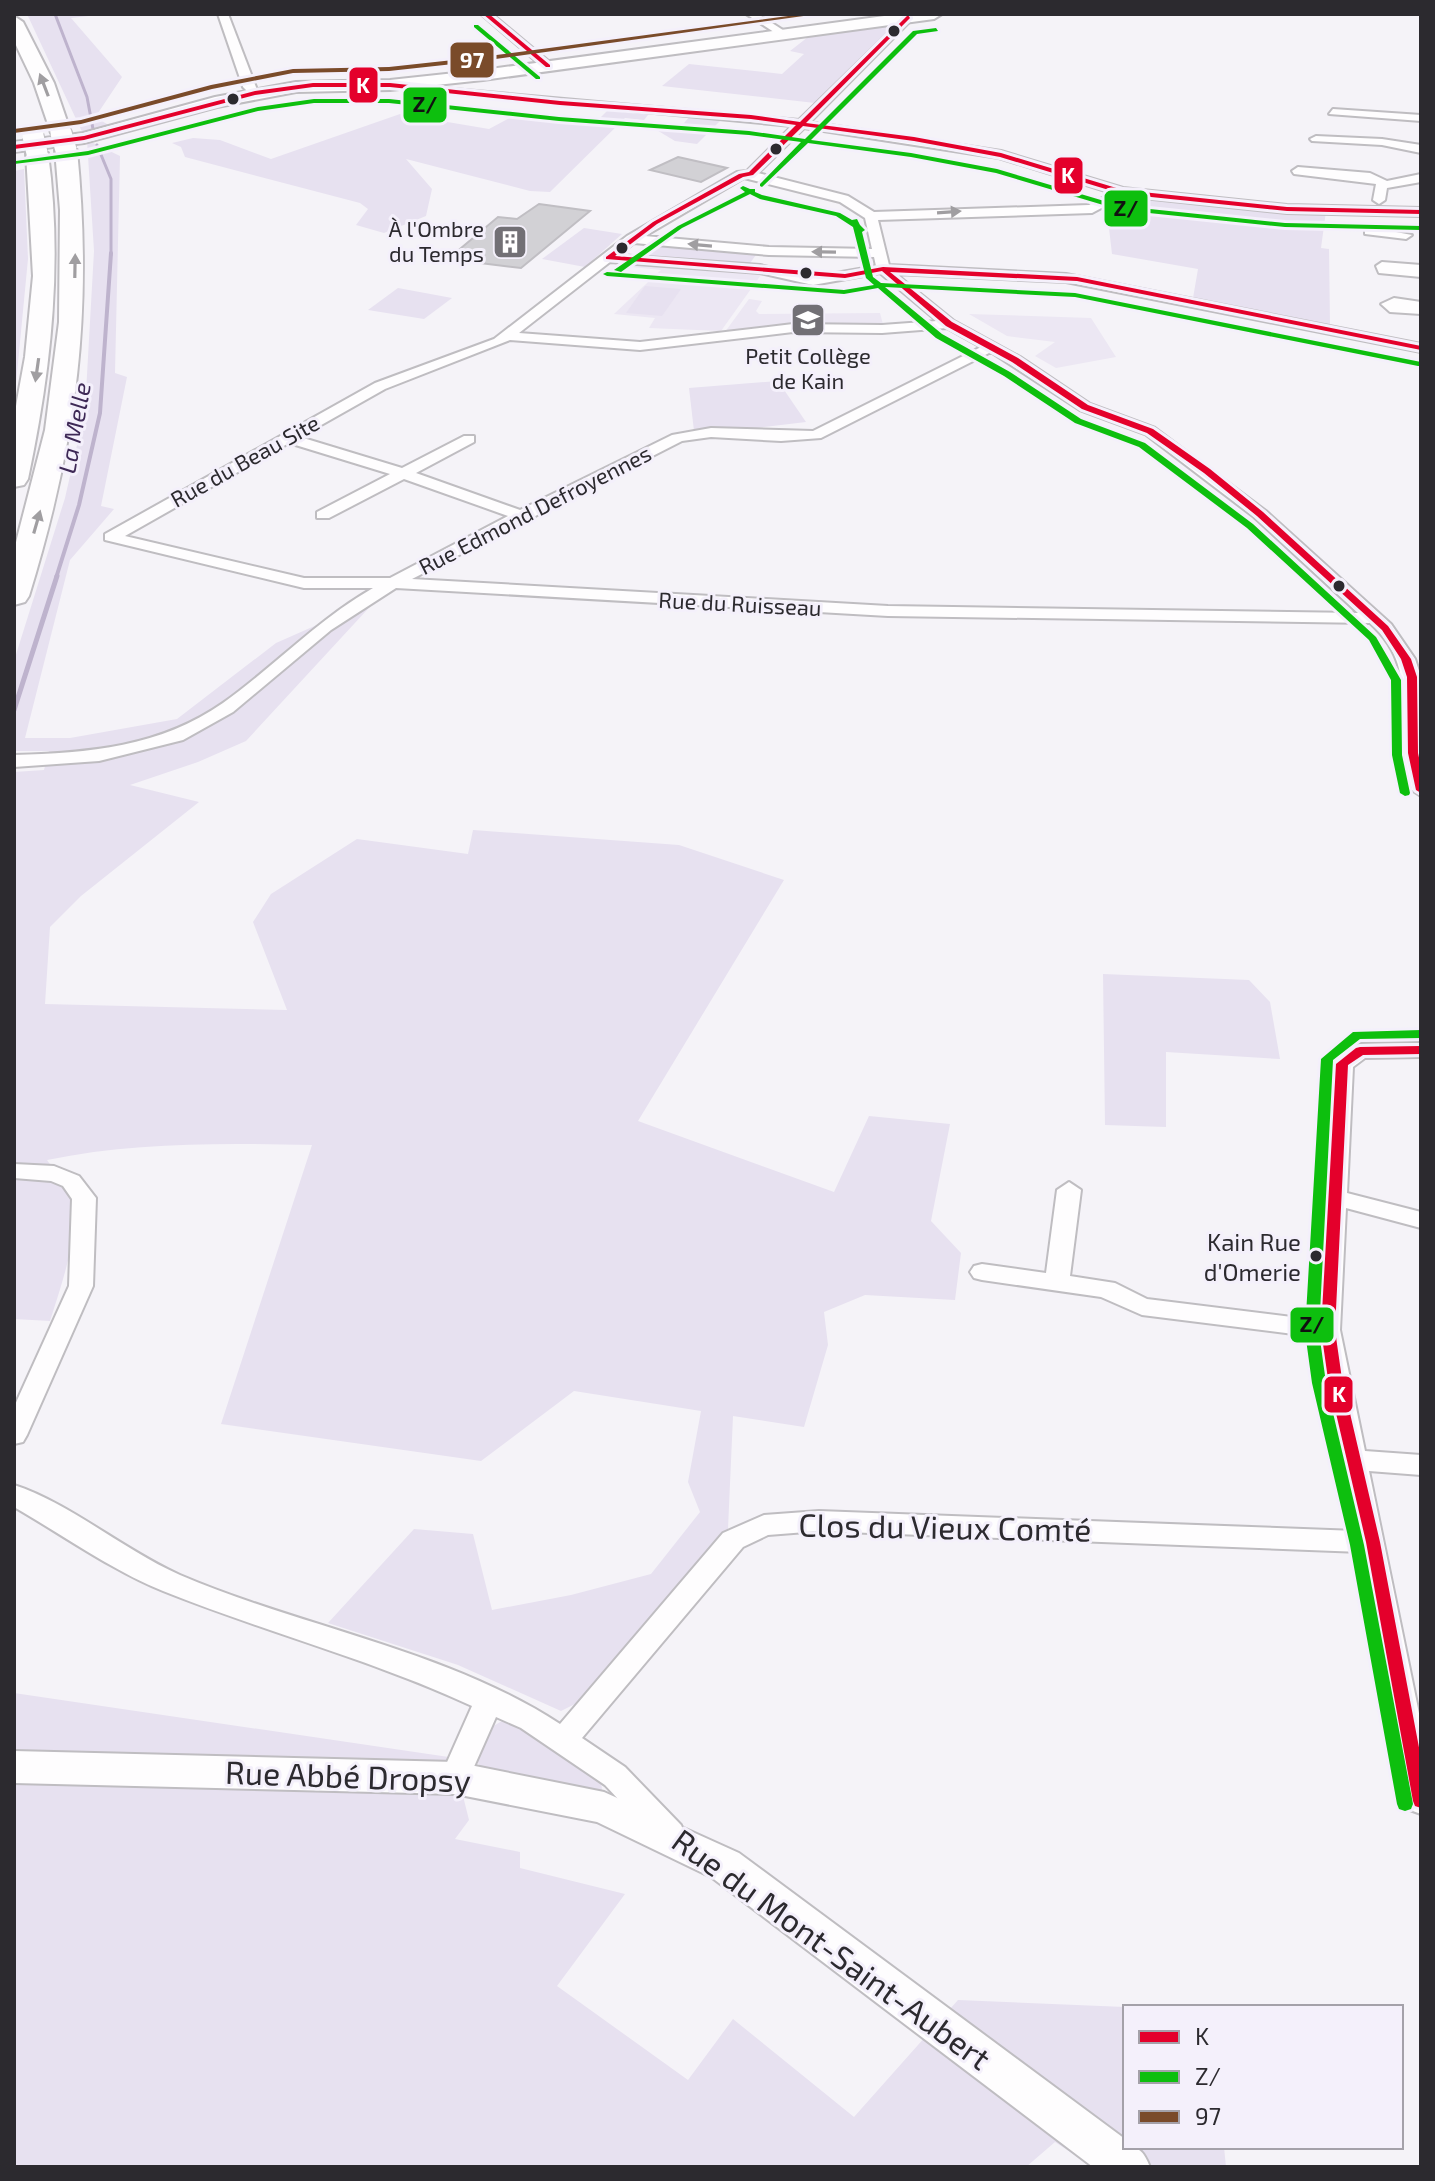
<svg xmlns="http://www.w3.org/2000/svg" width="1435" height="2181" viewBox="0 0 1435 2181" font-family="'Exo 2',sans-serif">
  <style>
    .built { fill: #ece7f3 }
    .green { fill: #e7e1f0 }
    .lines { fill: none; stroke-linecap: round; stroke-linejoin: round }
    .stream-far2 { stroke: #beb3cd; stroke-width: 3 }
    .stream-far1 { stroke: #beb3cd; stroke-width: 4 }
    .stream { stroke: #beb3cd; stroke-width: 5 }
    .building { fill: #d2d1d5; stroke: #c0bec3; stroke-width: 2 }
    .minor-casing { stroke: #bfbdc1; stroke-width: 4 }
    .tertiary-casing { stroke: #bfbdc1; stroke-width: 4 }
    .primary-casing { stroke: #bfbdc1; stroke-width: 4 }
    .motorway-casing { stroke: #bfbdc1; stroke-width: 4 }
    .minor { fill: #fefdfe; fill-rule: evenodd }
    .tertiary { fill: #fefdfe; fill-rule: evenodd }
    .primary { fill: #fefdfe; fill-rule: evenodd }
    .motorway { fill: #fefdfe; fill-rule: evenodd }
    .motorway-bridge-casing { stroke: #bfbdc1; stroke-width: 23; stroke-linecap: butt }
    .motorway-bridge { stroke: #fefdfe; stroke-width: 21 }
    .bus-1-casing { stroke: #f4f0fb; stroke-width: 6 }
    .bus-2-casing { stroke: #f4f0fb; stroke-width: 6 }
    .bus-3-casing { stroke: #f4f0fb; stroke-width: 6 }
    .bus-1 { fill: #e4002b; fill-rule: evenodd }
    .bus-2 { fill: #0dbf0e; fill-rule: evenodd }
    .bus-3 { fill: #7a4b2a; fill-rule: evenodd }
    .oneway { fill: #a09ea1 }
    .bus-dot { fill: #2c2a2f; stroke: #f4f0fb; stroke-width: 3 }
    .labels { text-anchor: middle; stroke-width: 6; stroke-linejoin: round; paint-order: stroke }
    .far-poi-label { font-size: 22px; fill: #2c2a2f; stroke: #f4f0fb; text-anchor: end }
    .far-street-label { font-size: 22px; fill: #2c2a2f; stroke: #f4f0fb }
    .far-water-label { font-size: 24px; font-style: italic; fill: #3e2956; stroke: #f4f0fb }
    .bus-label { font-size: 24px; fill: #2c2a2f; stroke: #f4f0fb; text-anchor: end }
    .near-street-label { font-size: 32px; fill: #2c2a2f; stroke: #f4f0fb }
    .line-badge { stroke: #f4f0fb; stroke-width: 3 }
    .badge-label { font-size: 22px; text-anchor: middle; font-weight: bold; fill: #fff }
    .pale-badge-label { font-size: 22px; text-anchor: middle; font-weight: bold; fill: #111 }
  </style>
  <rect width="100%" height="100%" fill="#f5f3f8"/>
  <g class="built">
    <path d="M630,261L763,272L721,331L649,328L655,318L614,314L661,270L622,266Z"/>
    <path d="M749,299L762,301L756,311L759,314L880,313L884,328L793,327L722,336Z"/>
    <path d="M969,314L1091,318L1116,357L1056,368L1035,356L1055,342L1007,336Z"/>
  </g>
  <g class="green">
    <path d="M27,14H106L71,18L122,77L98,113L97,118L115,129L84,136Z"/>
    <path d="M901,20L815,103L662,86L689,64L782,74L804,54L790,51L808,37L804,34Z"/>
    <path d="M610,108L652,110L644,120L625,118L550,192L530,191L406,159L432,189L426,216L384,233L356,225L368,209L360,203L185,157L181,147L172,143L193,138L220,140L271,159L400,114L489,129L513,116L595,123Z"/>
    <path d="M691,115L723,118L697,144L675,141L655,129L678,130Z"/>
    <path d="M87,140L120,156L115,373L127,377L101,506L114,509L70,560L25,738H70L177,719L276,643L378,598L246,741L198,762L130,785L199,802L81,896L50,927L45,1004L287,1010L253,922L271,894L357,839L468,854L473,830L679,845L784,880L638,1121L834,1192L869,1116L950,1124L931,1221L961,1253L955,1300L865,1295L824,1312L828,1345L804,1427L733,1416L728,1529L575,1704L561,1711L458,1665L328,1623L414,1529L473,1534L492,1610L571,1595L651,1574L700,1512L688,1482L701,1411L574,1391L481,1461L221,1424L312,1145C224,1143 133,1142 47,1160C55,1172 68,1181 73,1196C83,1224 59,1292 50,1321L14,1319V772L44,770L49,751H14V661L65,498L85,410L94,251Z"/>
    <path d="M24,169L28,259L14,404V171Z"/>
    <path d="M1126,195L1326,211L1321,248L1329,249L1330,325L1193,298L1198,269L1112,254L1107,211Z"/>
    <path d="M584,228L622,234L585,267L542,259Z"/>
    <path d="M648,242L758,252L748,266L631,257Z"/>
    <path d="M645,286L681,289L662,316L626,313Z"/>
    <path d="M398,288L452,298L424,319L368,310Z"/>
    <path d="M778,381L806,422L732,431H694L689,388Z"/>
    <path d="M1103,974L1249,980L1270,1002L1280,1059L1166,1052V1127L1105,1125Z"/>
    <path d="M14,1693L469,1760L464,1800L469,1820L455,1839L520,1852V1868L625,1894L557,1986L688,2080L733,2019L854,2117L958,2000L1125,2007V2147H1224L1226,2167H1093L1055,2142L1026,2167H14Z"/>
    <path d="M502,1721L534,1735L601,1781L602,1790L597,1793L483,1769L476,1761L490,1728Z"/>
  </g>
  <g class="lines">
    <g class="stream-far2">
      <path d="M55,14L87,97L93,129"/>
      <path d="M97,145L111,179V255"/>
    </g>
    <path class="stream-far1" d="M56,578L79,505L100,413L111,253"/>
    <path class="stream" d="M14,710L57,576"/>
  </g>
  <g class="building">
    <path d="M678,157L727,168L701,182L650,170Z"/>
    <path d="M539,204L590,211L521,268L448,259L498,217L517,219Z"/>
  </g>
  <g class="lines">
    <g class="minor-casing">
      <g id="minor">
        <path d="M218,14H228L259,95H251L243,87Z"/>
        <path d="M481,14H492L552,64V68H544Z"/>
        <path d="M746,14H758L789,34L780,36Z"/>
        <path d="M908,14L912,19L810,122L1001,151L1123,188L1287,205L1421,208V216L1287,213L1124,196L1092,213L878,220L889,265L1066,274L1421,344V352L1066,282L896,274L954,321L1020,357L1090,404L1155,428L1266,511L1391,624L1415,659L1421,677V796L1412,790C1409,778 1405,765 1404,753C1398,700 1415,664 1370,623L888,616L396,588L331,630L233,712L183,740L99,761L14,767V755C89,753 160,747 223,703C275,666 317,620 373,588H304L105,540V534L375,383L494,339L627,236L737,172L747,171L792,126L390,88L386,83L799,120ZM804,128L999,158L1112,193L1089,205L874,212L848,196L758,173ZM744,178L840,202L865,218L872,249L769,247L645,236ZM634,243L769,255L874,257L876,266L813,277L760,265L619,255ZM610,262L760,273L813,285L880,273L937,321L882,325L793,324L640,342L519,333ZM947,328L981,347L813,431L711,428L672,435L520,510L416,473L474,442V436H464L402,468L300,437L385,389L510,340L640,350L793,332L882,333ZM991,352L1080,410L1145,434L1254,517L1358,613L888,606L412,579L682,441L711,437L781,441L821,438ZM289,443L390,474L317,512V518H329L404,479L508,516L390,578H304L125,536Z"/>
        <path d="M1333,109L1421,115V121L1329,114Z"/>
        <path d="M1316,136L1382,139L1421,145V153L1382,145L1312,141L1310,139Z"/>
        <path d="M1298,167L1370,173L1387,181L1421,174V182L1387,188L1385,200L1379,204L1373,200L1376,184L1294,174L1292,171Z"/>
        <path d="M1369,227L1412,235L1406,239L1365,234V228Z"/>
        <path d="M1382,262L1421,265V277L1379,273L1376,266Z"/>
        <path d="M1394,298L1421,302V314L1390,312L1381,304Z"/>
        <path d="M1421,1043V1057L1365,1058L1353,1067L1347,1193L1421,1212V1228L1346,1208L1340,1330L1365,1451L1421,1455V1475L1369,1471L1421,1723V1814L1410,1810L1406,1801L1361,1552L819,1531L768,1535L743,1547L582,1738L625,1767L681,1825L685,1834L681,1843L670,1847L659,1843L605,1785L521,1728L496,1717L465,1787L455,1790L445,1787L440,1778L472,1706C373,1660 265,1632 163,1591C113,1571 61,1534 14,1507V1485C70,1503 125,1551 180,1575C304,1628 447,1650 560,1724L723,1533L764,1515L819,1511L1357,1531L1322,1379L1317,1337L1142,1315L1101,1297L982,1280L974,1278L970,1272L974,1266L982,1264L1046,1273L1057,1190L1069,1182L1081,1190L1070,1276L1115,1283L1147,1299L1316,1320L1331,1064L1360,1044Z"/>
        <path d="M14,1164L54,1166L79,1176L96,1198L93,1286L27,1435L23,1442L14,1444V1407L69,1286L72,1199L63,1186L51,1181L14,1178Z"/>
      </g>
    </g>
    <g class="tertiary-casing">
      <path id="tertiary" d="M14,1751L455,1762L604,1792L739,1853L1125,2139V2147C1141,2147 1144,2153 1150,2167H1093L711,1877L597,1822L455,1794L14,1783Z"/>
    </g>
    <g class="primary-casing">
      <path id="primary" d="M899,14H942L934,19L483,80L390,90L296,92L217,107L84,143L14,152V142L83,133L215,97L296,82L390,80L483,70Z"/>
    </g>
    <g class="motorway-casing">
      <g id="motorway">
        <path d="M14,16L23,22L54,83L71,133L68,137L61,139L51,133L34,83L14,41Z"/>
        <path d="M66,144L77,150C93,313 77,440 29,596L25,602L14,605V550L45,430L59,322L60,210L55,150Z"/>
        <path d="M37,147L48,153C63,264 51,370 28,479L24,485L14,487V417L25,357L33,276L26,153Z"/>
      </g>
    </g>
    <use href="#minor" class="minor"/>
    <use href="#tertiary" class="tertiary"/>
    <use href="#primary" class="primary"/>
    <use href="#motorway" class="motorway"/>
    <g class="motorway-bridge-casing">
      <g id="motorway-bridge">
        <path d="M61,133L66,150"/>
        <path d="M33,136L37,153"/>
      </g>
    </g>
    <use href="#motorway-bridge" class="motorway-bridge"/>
    <g class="bus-1-casing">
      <g id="bus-1">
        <path d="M483,14H489L550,65V67H546Z"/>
        <path d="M908,15L910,18L806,123L914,137L1001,153L1123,190L1287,207L1421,210V214L1287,211L1122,194L1000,157L914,141L803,126L753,175L743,177L657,224L615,256L845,274L883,267L1077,277L1421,346V350L1077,281L890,272L952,322L1018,358L1088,405L1153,429L1210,469L1263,512L1388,626L1411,659L1417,677L1418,753L1421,767V793L1416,790L1408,753L1407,677L1401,659L1382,630L1257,516L1204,473L1147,433L1082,409L1012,362L946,326L882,271L845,278L606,259V257L653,222L739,174L749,172L796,125L751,119L560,105L390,87H313L255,95L84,140L14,149V145L84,136L255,91L313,83H390L560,101L751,115L800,122Z"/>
        <path d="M1421,1046V1054L1363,1055L1348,1065L1335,1330L1342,1379L1380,1542L1421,1758V1808L1415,1806L1413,1801L1366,1542L1328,1379L1321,1330L1336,1064L1356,1048L1360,1047Z"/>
      </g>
    </g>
    <g class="bus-2-casing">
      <g id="bus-2">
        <path d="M474,25H478L540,77V79H536L474,27Z"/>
        <path d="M936,28L938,31L917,34L811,140L911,153L997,169L1121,206L1285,223L1421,226V230L1285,227L1120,210L996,173L911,157L808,143L762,187L760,186V184L801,142L749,135L559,121L389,103H314L258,111L88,155L14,164L16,161L88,151L258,107L314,99H389L559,117L749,131L805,139L913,31Z"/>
        <path d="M743,186L750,189H755V192L762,195L840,213L852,220L857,219L860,225L865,230L862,232L873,277L881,283L1075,293L1421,362V366H1418L1075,297L885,287L942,334L1010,372L1081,419L1145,443L1253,524L1376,637L1401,680L1402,755L1410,793L1409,795L1405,796L1400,793L1392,755L1391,680L1369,640L1247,528L1139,447L1075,423L1004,376L936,338L878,288L844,294L607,276L603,274L607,272L844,290L874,285L866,278L853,227L836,216L760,199L750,194L682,228L621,272L614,270L678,226L745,192L740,188Z"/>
        <path d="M1421,1030V1038L1360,1039L1333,1060L1319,1332L1326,1383L1364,1545L1413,1804L1411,1809L1405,1811L1399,1809L1397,1804L1350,1545L1312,1383L1305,1332L1321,1059L1353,1032Z"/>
      </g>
    </g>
    <g class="bus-3-casing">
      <path id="bus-3" d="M803,14H818L481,61L389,71L293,73L212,89L81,124L14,133V129L81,120L211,85L293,69L389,67L481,57Z"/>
    </g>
    <use href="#bus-1" class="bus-1"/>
    <use href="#bus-2" class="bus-2"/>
    <use href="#bus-3" class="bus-3"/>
  </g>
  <defs><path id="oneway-solid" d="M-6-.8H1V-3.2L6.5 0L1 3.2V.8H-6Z" transform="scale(2)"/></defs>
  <g class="oneway">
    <use href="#oneway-solid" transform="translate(44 85) rotate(-111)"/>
    <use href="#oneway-solid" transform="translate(949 212) rotate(-4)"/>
    <use href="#oneway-solid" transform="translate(700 245) rotate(-175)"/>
    <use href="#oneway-solid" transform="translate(824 252) rotate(-179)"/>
    <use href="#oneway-solid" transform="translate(75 266) rotate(-89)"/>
    <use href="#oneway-solid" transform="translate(37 370) rotate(98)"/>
    <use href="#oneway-solid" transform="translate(37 522) rotate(-74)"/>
  </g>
  <defs>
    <g id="building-square" transform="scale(1.8)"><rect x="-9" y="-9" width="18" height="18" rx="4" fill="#727075" stroke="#f4f0fb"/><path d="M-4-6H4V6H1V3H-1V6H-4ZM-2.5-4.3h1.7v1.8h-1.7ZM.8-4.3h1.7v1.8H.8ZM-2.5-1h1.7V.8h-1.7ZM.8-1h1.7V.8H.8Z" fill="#fff"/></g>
    <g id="school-square" transform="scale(1.8)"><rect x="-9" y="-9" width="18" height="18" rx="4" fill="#727075" stroke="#f4f0fb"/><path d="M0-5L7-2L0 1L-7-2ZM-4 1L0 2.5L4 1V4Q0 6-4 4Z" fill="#fff"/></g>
  </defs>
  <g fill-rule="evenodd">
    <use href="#building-square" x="510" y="242"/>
    <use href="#school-square" x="808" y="320"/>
  </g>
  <g class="bus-dot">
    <circle cx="894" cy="31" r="7"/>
    <circle cx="233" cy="99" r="7"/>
    <circle cx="776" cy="149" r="7"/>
    <circle cx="622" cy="248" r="7"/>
    <circle cx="806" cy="273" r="7"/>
    <circle cx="1339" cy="586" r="7"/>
    <circle cx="1316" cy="1256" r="7"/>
  </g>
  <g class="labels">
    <g class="far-poi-label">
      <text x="484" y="237">À l'Ombre<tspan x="484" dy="25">du Temps</tspan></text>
      <text x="808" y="364" text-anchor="middle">Petit Collège<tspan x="808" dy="25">de Kain</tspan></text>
    </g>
    <g class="far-street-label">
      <text transform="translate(245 461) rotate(-29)" y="8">Rue du Beau Site</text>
      <text transform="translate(535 510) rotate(-27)" y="8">Rue Edmond Defroyennes</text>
      <text transform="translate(740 604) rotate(3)" y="8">Rue du Ruisseau</text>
    </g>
    <g class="far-water-label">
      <text transform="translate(75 428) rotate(-80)" y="8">La Melle</text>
    </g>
    <g class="bus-label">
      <text x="1301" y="1251">Kain Rue<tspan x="1301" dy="30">d'Omerie</tspan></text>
    </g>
    <g class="near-street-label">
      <text transform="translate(945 1528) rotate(1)" y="11">Clos du Vieux Comté</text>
      <text transform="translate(348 1777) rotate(2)" y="11">Rue Abbé Dropsy</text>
      <text transform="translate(831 1950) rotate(36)" y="11">Rue du Mont-Saint-Aubert</text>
    </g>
  </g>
  <g class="line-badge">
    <rect x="449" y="41" width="46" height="38" rx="8" fill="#7a4b2a"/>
    <rect x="348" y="66" width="31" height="38" rx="8" fill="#e4002b"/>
    <rect x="402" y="86" width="46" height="38" rx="8" fill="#0dbf0e"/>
    <rect x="1053" y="156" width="31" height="39" rx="8" fill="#e4002b"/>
    <rect x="1103" y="189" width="46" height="39" rx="8" fill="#0dbf0e"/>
    <rect x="1289" y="1306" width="46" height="38" rx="8" fill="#0dbf0e"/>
    <rect x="1323" y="1375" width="31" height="39" rx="8" fill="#e4002b"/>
  </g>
  <g class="badge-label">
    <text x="472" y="68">97</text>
    <text x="363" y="93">K</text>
    <text x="1068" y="183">K</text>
    <text x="1339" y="1402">K</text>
  </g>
  <g class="pale-badge-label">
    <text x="425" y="112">Z/</text>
    <text x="1126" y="216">Z/</text>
    <text x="1312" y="1332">Z/</text>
  </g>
  <rect width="1435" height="2181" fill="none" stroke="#2c2a2f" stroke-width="32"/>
  <rect x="1123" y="2005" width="280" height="144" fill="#f4f0fb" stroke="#a4a1a9" stroke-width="2"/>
  <rect x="1139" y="2031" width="40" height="12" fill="#e4002b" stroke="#a4a1a9" stroke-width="2"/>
  <text x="1195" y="2045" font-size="24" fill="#2c2a2f">K</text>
  <rect x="1139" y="2071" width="40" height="12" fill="#0dbf0e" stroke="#a4a1a9" stroke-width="2"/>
  <text x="1195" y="2085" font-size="24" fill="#2c2a2f">Z/</text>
  <rect x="1139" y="2111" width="40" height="12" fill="#7a4b2a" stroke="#a4a1a9" stroke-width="2"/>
  <text x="1195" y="2125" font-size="24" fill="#2c2a2f">97</text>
</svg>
